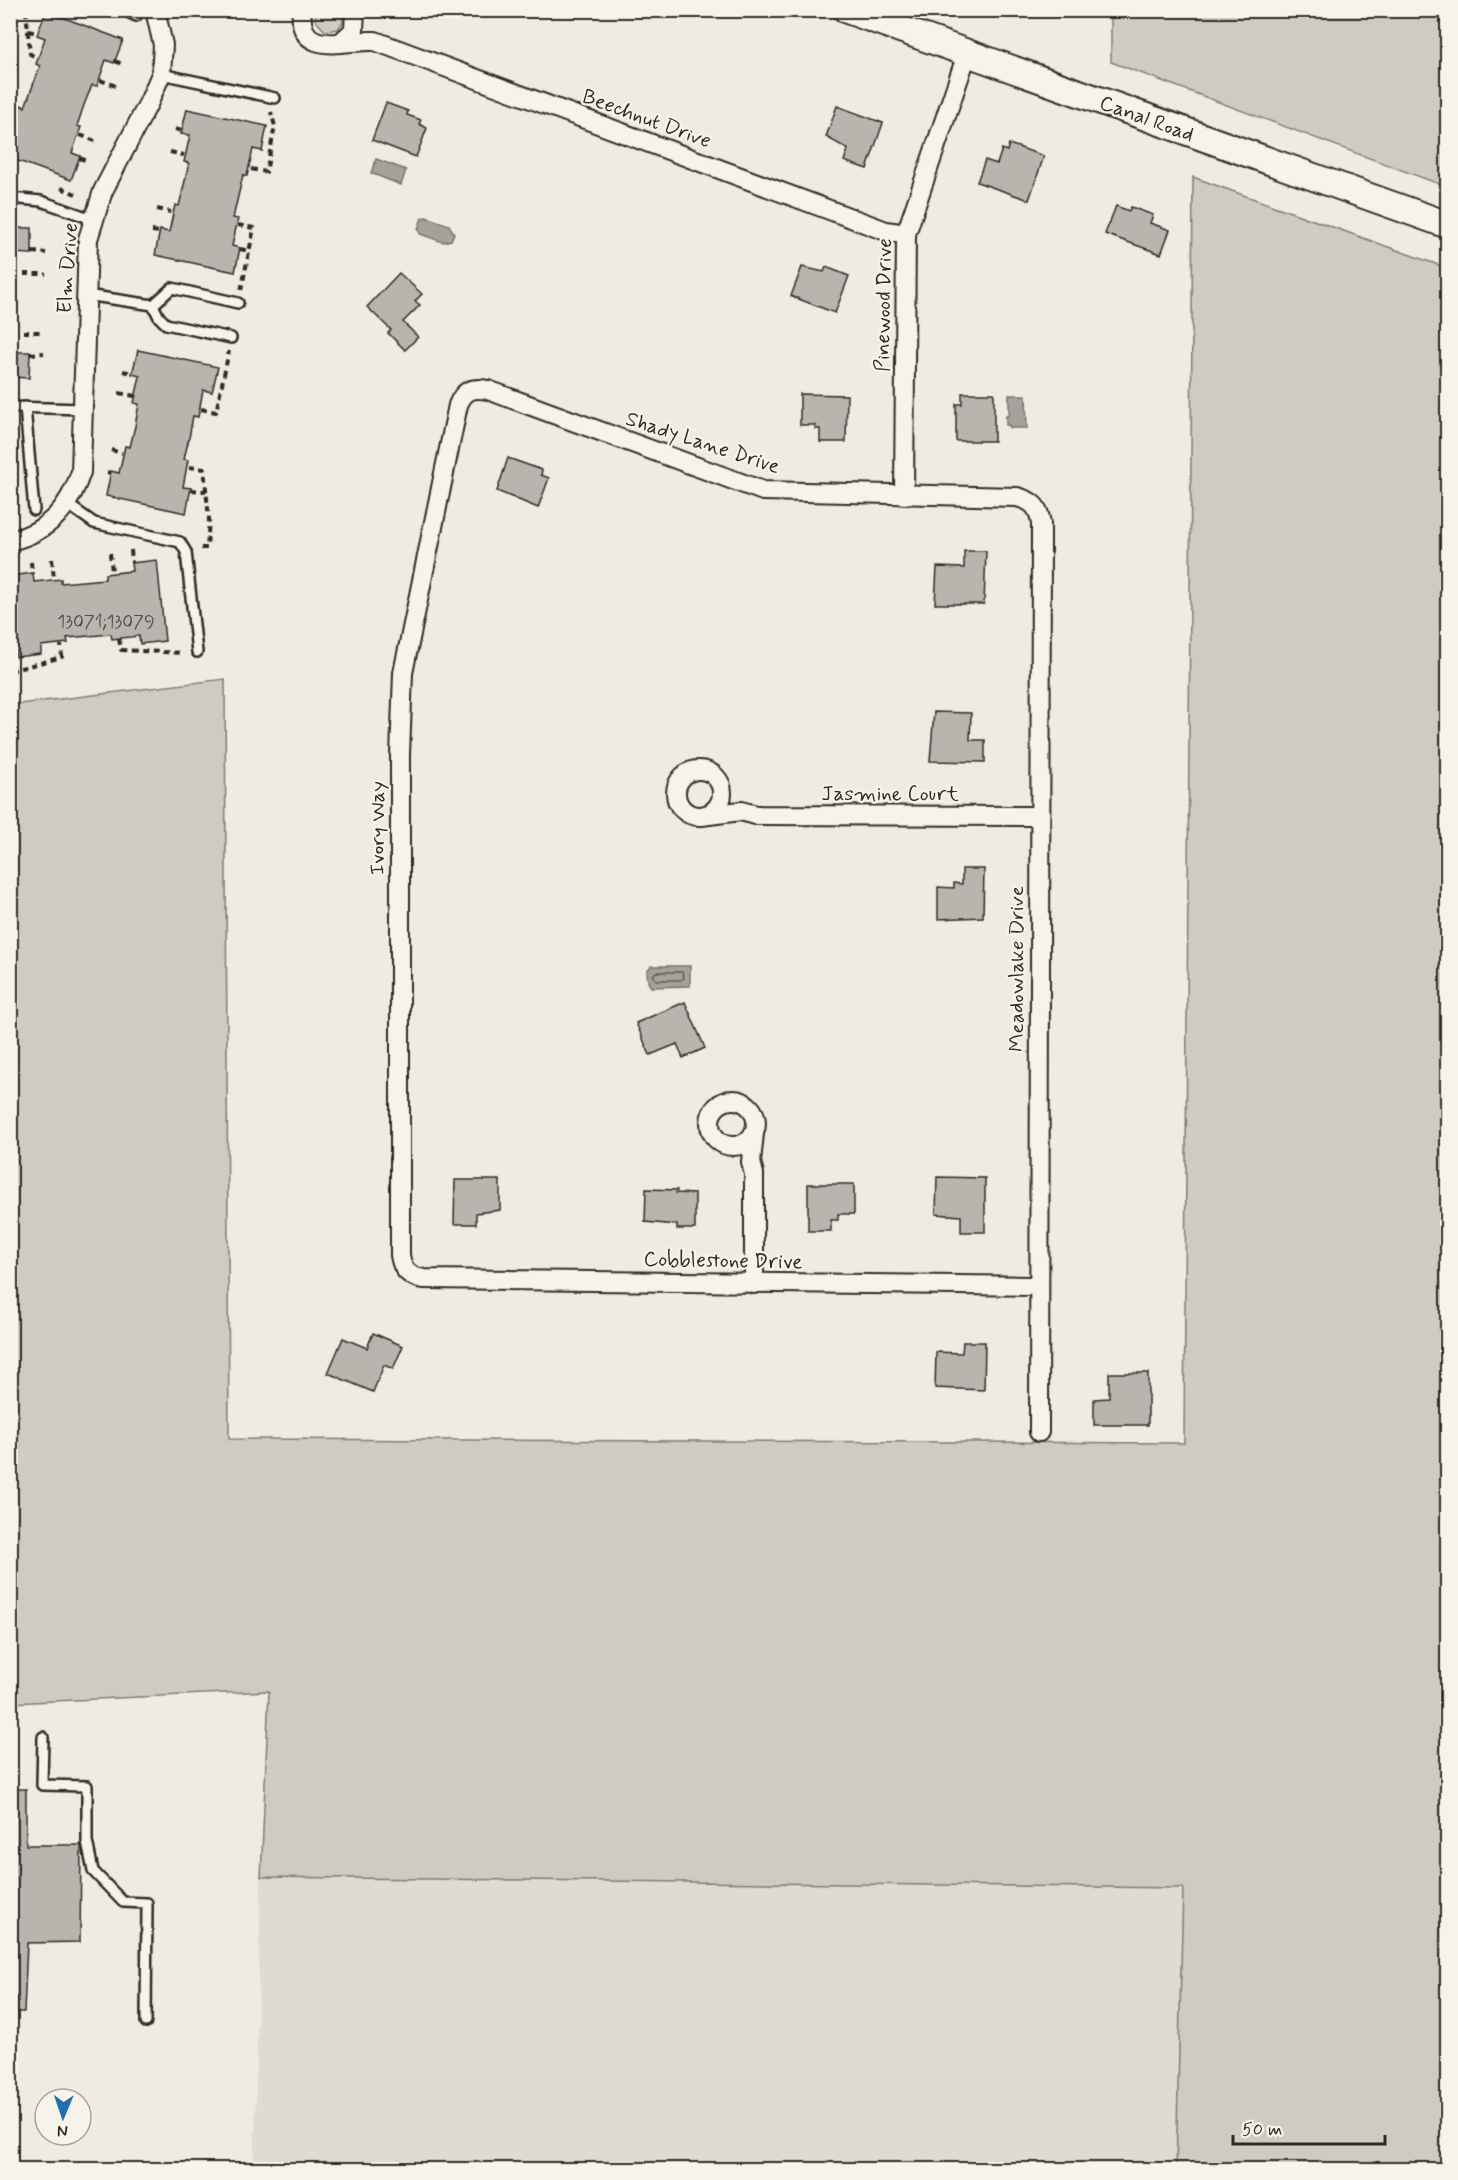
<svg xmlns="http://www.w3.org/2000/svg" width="1458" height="2180" viewBox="0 0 1458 2180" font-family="Mynerve,sans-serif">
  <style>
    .built { fill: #dedbd1 }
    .green { fill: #cfcbc2; stroke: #7d7b76; stroke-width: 1.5 }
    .water { fill: #a4a29a; stroke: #74726e; stroke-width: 1.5 }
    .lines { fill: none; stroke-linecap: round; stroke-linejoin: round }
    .shore { stroke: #5b5b57; stroke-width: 1.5 }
    .building { fill: #b8b5ae; stroke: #2b2b2b; stroke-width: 1.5 }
    .lane-casing { stroke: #2b2b2b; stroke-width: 14 }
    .street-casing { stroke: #2b2b2b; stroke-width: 22 }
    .secondary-casing { stroke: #2b2b2b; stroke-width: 30 }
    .path { stroke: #2b2b2b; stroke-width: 4; stroke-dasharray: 6 4.5; stroke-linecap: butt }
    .lane { stroke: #f7f3e8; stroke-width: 9 }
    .street { stroke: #f7f3e8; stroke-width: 18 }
    .secondary { stroke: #f7f3e8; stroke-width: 26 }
    .labels { text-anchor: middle; stroke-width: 4.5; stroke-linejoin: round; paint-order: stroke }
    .number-label { font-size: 18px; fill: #4e4e4c }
    .street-label { font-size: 21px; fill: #2b2b2b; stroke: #f7f3e8 }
  </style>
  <rect width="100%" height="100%" fill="#efebe0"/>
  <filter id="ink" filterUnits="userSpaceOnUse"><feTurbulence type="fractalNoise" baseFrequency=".0167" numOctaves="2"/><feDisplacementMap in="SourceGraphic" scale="12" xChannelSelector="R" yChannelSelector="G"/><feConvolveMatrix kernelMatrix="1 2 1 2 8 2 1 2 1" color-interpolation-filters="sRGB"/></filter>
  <g filter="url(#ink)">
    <path class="built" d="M261,1877L1183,1888L1178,2169L254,2170Z"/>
    <g class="green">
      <path d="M316,11H342L343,22L338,29L325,31L315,20Z"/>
      <path d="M1111,11H1447V187L1111,62Z"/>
      <path d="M1193,177L1447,268V2169H1176L1183,1888L261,1877L269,1691L11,1703V705L225,679L229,1439L1184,1443Z"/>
    </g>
    <g class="water">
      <path d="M376,159L406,170L401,185L371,173Z"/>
      <path d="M426,217L449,225L454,233L451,240L443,242L420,234L418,229L422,218Z"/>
      <path d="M1009,395H1026L1027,428H1010L1009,425H1006V416L1009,415Z"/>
      <path d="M651,966H690V986L651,987L648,982L647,971Z"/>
    </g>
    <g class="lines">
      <path class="shore" d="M656,972H682L684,978L681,980H656L653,975Z"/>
    </g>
    <g class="building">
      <path d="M46,11L123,40L114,63L106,60L97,86L92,85L84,105L77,126L81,127L72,153L80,156L71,180L10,158V131L21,105L25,107L40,66L36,64L45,38L37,35Z"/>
      <path d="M386,103L408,111L407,115L421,120L419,124L427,128L416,157L372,140Z"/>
      <path d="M837,106L883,123L867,169L844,161L848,149L826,137Z"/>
      <path d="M187,109L267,126L262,151L253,149L247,176L243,175L233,218L238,219L232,246L240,248L235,272L155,255L160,230L169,232L175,205L179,206L184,185L189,163L184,162L190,135L181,134Z"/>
      <path d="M1009,144L1044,156L1029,200L977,182L985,160L997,164L1002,149L1007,151Z"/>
      <path d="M1116,206L1129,211L1131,207L1153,215L1150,223L1170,230L1161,254L1105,234Z"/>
      <path d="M10,228H32V254L10,253Z"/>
      <path d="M802,267L824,272L826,267L849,276L835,313L791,296Z"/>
      <path d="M399,273L422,294L415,301L420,305L403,322L418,337L405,350L388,333L391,330L367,307Z"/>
      <path d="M138,350L218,367L212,392L203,390L198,417L193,416L189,438L184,459L188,460L183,487L191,488L186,513L106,496L111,471L119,473L125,446L130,447L135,426L139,404L134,403L140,376L132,374Z"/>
      <path d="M10,352H30L29,378L10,377Z"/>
      <path d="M962,393H994V441H956V404H962Z"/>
      <path d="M800,394L847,395L846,442H820V429H815V425H800Z"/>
      <path d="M508,458L542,470L541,475L549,478L538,508L497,491Z"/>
      <path d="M964,551H986L984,604H935L937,567L964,568Z"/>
      <path d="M157,560L165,641L140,644L139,636L112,639L111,634L67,638L68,643L41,646V654L16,657L10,576L33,573L34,582L61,579V583L105,579V574L132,571L131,563Z"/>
      <path d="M934,712L971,713L970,740H985V762L930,761Z"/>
      <path d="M962,869H984L983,917L938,919V887L954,888V883L962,884Z"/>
      <path d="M685,1002L705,1048L683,1058L677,1044L650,1055L636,1023Z"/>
      <path d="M937,1177L985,1178V1232H961V1216L936,1214Z"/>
      <path d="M455,1180H500V1210L476,1213V1224H454Z"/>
      <path d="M808,1184H854V1214H838V1220H831V1231H808Z"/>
      <path d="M646,1189L677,1190L676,1193L695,1194V1229H677V1225L645,1222Z"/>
      <path d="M373,1333L403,1346L393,1369L384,1365L373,1392L328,1373L343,1338L367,1348Z"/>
      <path d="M963,1342H985L984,1390L935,1388L936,1352L962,1353Z"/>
      <path d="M1109,1373H1148V1425H1094V1399L1109,1398Z"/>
      <path d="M10,1789H26V1845H81L80,1942L27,1943L24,2012H10Z"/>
    </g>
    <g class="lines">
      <g class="lane-casing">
        <g id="lane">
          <path d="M123,10L136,16"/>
          <path d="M161,74L275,98"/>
          <path d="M10,198L41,201L92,219"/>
          <path d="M86,295L153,305"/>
          <path d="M231,338L166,324L159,317L153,305L172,288L238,303"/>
          <path d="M10,407L84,409"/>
          <path d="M25,407L34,510"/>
          <path d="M67,504L94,523L180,542L186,552L197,652"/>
          <path d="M43,1737L42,1785L87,1786V1841L93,1871L123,1902L147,1903L146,2022"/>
        </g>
      </g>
      <g class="street-casing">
        <g id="street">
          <path d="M302,10C297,59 347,39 375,41L886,231L906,234"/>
          <path d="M340,43L354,30L355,10"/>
          <path d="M904,495L906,234L967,54"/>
          <path d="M10,541C48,532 69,509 81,472L88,239L103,191L149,102L161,74L163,45L155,10"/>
          <circle cx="699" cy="793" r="23"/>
          <path d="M701,816L741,811L756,815L1039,816"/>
          <circle cx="733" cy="1123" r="23"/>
          <path d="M754,1133L751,1162L754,1174V1284"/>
          <path d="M1038,1286L424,1279C409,1277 402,1270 400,1255V755L403,673L458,405C464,390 472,387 488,390L763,491L1017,497C1033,501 1039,507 1041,524L1039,1432"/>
        </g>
      </g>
      <g class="secondary-casing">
        <path id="secondary" d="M847,10L1448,225"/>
      </g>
      <g class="path">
        <path d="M26,10L30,54L36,57"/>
        <path d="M28,31L38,33"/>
        <path d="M115,61L124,65"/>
        <path d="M100,80L116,86"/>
        <path d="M17,113L19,110"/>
        <path d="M175,129L182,131"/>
        <path d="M80,135L95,141"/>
        <path d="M170,152L184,155"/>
        <path d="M79,158L88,161"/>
        <path d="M251,169L266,172L275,126L271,112"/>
        <path d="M61,188L76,194"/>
        <path d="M157,209L171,212"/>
        <path d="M238,225L254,228L241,291"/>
        <path d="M152,231L160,232"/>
        <path d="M240,249L249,251"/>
        <path d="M32,252L46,253"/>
        <path d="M24,274H46"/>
        <path d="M23,332H44"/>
        <path d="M30,354L44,353"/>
        <path d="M123,371L132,373"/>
        <path d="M119,393L135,396"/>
        <path d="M201,409L216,412L229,351"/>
        <path d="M111,450L122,453"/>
        <path d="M189,467L204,469L209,519L207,548H199"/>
        <path d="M107,472L111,473"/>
        <path d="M191,490L206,491"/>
        <path d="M131,550L132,563"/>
        <path d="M110,553L112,572"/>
        <path d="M52,559L54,578"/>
        <path d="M31,562L32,573"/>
        <path d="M119,639L121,650L183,653"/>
        <path d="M10,671L62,657L61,645"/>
      </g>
      <use href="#lane" class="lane"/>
      <use href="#street" class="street"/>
      <use href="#secondary" class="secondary"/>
    </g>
  </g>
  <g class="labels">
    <g class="number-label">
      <text x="106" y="627">13071;13079</text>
    </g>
    <g class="street-label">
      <text transform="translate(647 118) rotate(20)" y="7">Beechnut Drive</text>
      <text transform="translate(1147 118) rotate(20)" y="7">Canal Road</text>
      <text transform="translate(67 268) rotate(-86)" y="7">Elm Drive</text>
      <text transform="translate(883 305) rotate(-89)" y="7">Pinewood Drive</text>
      <text transform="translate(703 442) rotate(18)" y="7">Shady Lane Drive</text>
      <text x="890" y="800">Jasmine Court</text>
      <text transform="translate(377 828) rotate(-90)" y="7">Ivory Way</text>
      <text transform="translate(1016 969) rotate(-90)" y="7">Meadowlake Drive</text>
      <text transform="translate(723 1260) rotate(1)" y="7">Cobblestone Drive</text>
    </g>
  </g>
  <rect width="1458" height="2180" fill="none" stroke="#f7f3e8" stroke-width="36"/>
  <rect x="18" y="18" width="1422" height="2144" fill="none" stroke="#2b2b2b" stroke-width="2" filter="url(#ink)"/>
  <g transform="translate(63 2117) rotate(182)"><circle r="28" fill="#f7f3e8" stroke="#a5a39c" stroke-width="1.5"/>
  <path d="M0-4.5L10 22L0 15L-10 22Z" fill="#1f6fb2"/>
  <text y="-9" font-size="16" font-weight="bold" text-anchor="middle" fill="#2b2b2b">N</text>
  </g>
  <path d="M1233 2135v9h152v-9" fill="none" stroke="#2b2b2b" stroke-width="3"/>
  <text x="1242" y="2135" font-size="18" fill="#2b2b2b" stroke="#f7f3e8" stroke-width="4.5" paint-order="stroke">50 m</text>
</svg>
